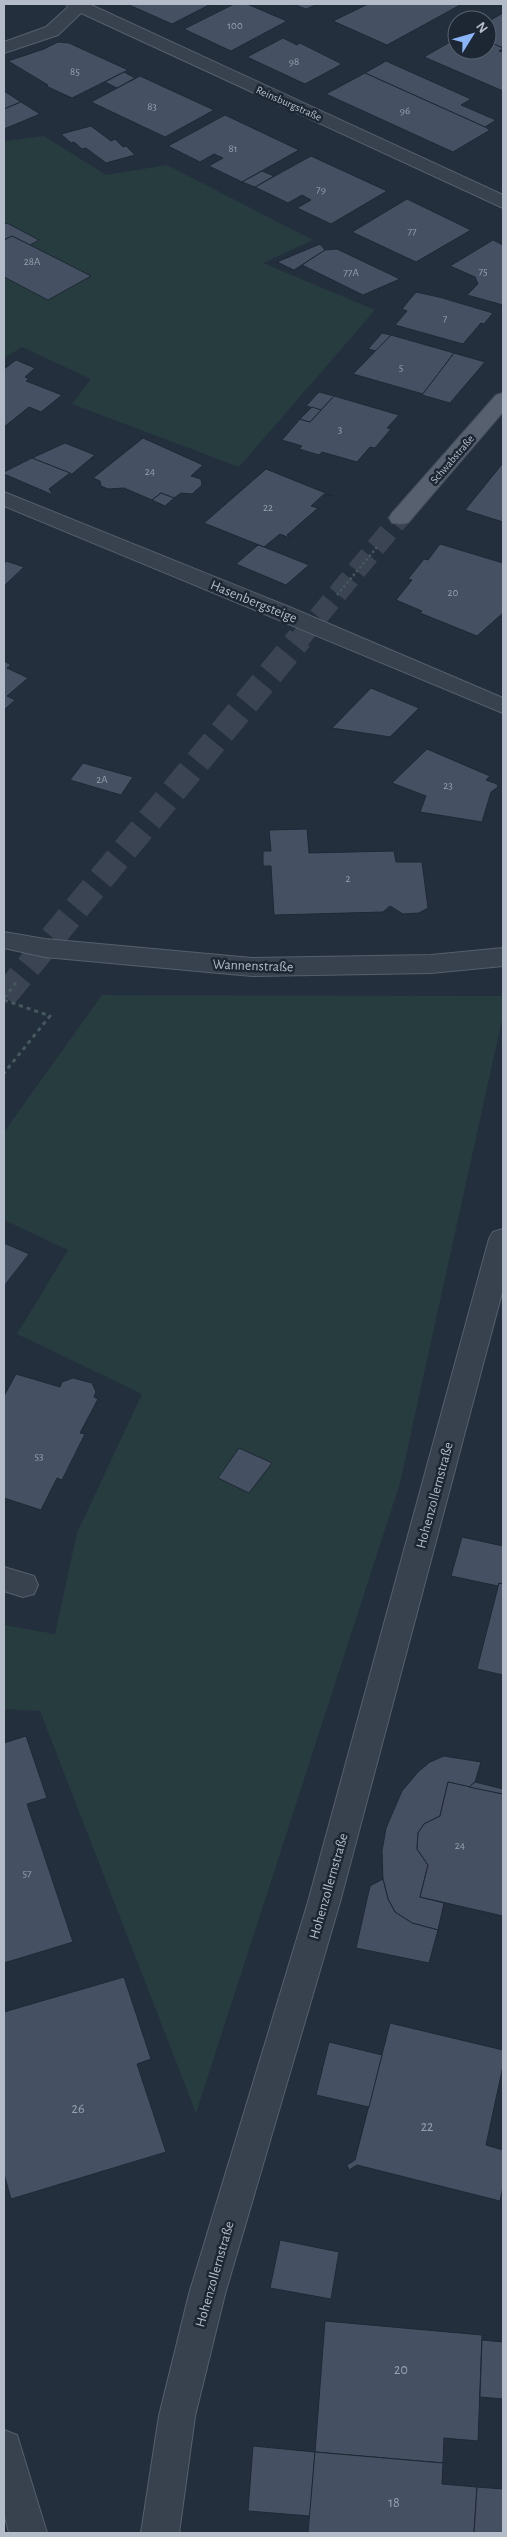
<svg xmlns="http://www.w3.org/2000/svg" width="507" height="2537" viewBox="0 0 507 2537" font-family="'Alegreya Sans',sans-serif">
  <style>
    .green { fill: #263c3f }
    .building { fill: #455162; stroke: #1f2835 }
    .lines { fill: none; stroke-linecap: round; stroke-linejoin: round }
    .major-tunnel-far1 { stroke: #3a4453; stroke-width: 20; stroke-dasharray: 20 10; stroke-linecap: butt }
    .major-tunnel { stroke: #3a4453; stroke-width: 26; stroke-dasharray: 26 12; stroke-linecap: butt }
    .minor-casing { stroke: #565f6c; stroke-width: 2 }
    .major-casing { stroke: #414a57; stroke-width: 2 }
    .path-far1 { stroke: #44595c; stroke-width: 2.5; stroke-dasharray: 2.5 2.5; stroke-linecap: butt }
    .path { stroke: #44595c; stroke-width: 3; stroke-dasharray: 4 4; stroke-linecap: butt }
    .minor { fill: #38414e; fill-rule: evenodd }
    .major { fill: #56606e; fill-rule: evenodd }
    .labels { text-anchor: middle; stroke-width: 5; stroke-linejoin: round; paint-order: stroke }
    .number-label { font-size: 11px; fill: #98a1af }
    .far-street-label { font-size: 11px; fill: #b4bcc9; stroke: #1d2633 }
    .street-label { font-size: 14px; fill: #b4bcc9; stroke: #1d2633 }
    .near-number-label { font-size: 14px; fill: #98a1af }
  </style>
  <rect width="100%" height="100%" fill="#242f3e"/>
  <g class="green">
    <path d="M44,136L106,175L167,165L313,240L263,263L375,310L239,467L72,404L91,379L22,347L4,358V141Z"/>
    <path d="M102,995L503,996V1015L400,1483L196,2113L40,1711L4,1709V1625L55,1634L77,1533L142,1394L17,1334L68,1250L4,1220V1132Z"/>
  </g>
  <g class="building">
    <path d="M127,4H206L209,5L172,24Z"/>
    <path d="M234,4H247L287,21L231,51L184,29Z"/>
    <path d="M293,4H318L306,9Z"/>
    <path d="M368,4H462L387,45L333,21Z"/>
    <path d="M503,13V48L487,41V22Z"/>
    <path d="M283,38L297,45L300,43L342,64L305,84L247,57Z"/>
    <path d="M457,38V50H487V41L503,48L499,51L503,52V91L424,57Z"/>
    <path d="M58,42L69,43L128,70L72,98L46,86L48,85L8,61L44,49Z"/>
    <path d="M386,61L471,99L461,105L496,120L485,127L365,73Z"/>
    <path d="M124,72L135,78L117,88L105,82Z"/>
    <path d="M365,73L485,127L490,130L453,152L326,94Z"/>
    <path d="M140,76L214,110L165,137L91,102Z"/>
    <path d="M4,91L21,102L4,109Z"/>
    <path d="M21,102L40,114L4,129V109Z"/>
    <path d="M225,115L299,150L242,182L209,166L223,158L214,154L200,162L168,146Z"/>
    <path d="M91,126L111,141L115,139L123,147L126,146L135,155L106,163L86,148L82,149L74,142L71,143L61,134Z"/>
    <path d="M311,156L387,191L331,224L297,208L311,200L302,195L288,203L255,187Z"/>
    <path d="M262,171L274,176L255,187L242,182Z"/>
    <path d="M407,199L471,230L416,262L352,232Z"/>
    <path d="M7,223L39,240L30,245L12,236L4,240V224Z"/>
    <path d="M12,236L30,245L91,276L48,300L4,277V240Z"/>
    <path d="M493,240L503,245V305L467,295L478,284L475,277L450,266Z"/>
    <path d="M320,244L325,250L294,270L277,262Z"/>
    <path d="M337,249L400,279L363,295L302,265L325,250Z"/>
    <path d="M416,292L439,297L493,313L484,324L481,323L463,344L395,325L407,311L402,309Z"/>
    <path d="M382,333L391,335L377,351L368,349Z"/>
    <path d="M391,335L454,353L423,394L353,374Z"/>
    <path d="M454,353L485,362L450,403L422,395Z"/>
    <path d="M16,360L35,368L25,377L29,379L26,381L62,395L41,412L29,407L4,427V369Z"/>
    <path d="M319,392L334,396L321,410L306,406Z"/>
    <path d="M334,396L399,415L387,428L391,429L375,448L370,447L357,462L322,452L319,455L299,449L302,446L282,440L300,419L310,422Z"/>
    <path d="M312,407L321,410L310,422L300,419Z"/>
    <path d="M143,438L203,465L191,476L201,479L202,485L192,494L181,493L174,498L161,493L152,500L124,488L108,489L101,486L100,481L93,478Z"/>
    <path d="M65,443L95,455L91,458L94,459H90L72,474L32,458Z"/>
    <path d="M32,458L70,473L49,489L53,495L4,474V472Z"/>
    <path d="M503,463V522L465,510Z"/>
    <path d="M266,469L333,496L324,494L311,506L318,508L287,535L292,539L280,534L264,547L204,523Z"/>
    <path d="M161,493L174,498L165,506L152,500Z"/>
    <path d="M440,544L503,563V613L477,636L420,613L422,611L396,600L412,580L408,579L424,559L428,560Z"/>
    <path d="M258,545L264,547L309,565L286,585L236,564Z"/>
    <path d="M6,561L24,567L4,586V564Z"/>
    <path d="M4,661L11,665L7,668L28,678L7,696L15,700L4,710Z"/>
    <path d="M371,688L419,708L390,737L332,728Z"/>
    <path d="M427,749L490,776L486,780L497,784L498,787L491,792L482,822L420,812L426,796L392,783Z"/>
    <path d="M83,763L133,777L121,795L70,780Z"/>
    <path d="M307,829L309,853L394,851L396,862H422L428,908L419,913L403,914L390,906L383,912L274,915L271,866H263V851H271L269,830Z"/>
    <path d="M4,1243L29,1254L4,1286Z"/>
    <path d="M16,1374L60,1387L62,1382L73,1378L92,1383L96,1392L94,1397L98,1399L80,1433L85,1434L62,1480L57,1478L41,1510L4,1498V1396Z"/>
    <path d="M239,1448L272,1463L249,1493L218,1478Z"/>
    <path d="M462,1537L503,1546V1584L499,1583L498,1586L451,1576Z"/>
    <path d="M499,1583L503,1584V1675L477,1669Z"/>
    <path d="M26,1736L47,1798L27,1804L73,1942L4,1963V1743Z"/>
    <path d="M444,1756L481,1762L475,1782L469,1787L448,1782L440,1816L424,1824L418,1833L417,1849L428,1865L420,1897L444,1903L438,1930L412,1923L395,1912L388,1899L383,1879L382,1851L386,1828L402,1791L418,1772L430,1762Z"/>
    <path d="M448,1782L503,1794V1916L420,1897L428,1865L417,1849L418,1833L424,1824L440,1816Z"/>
    <path d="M475,1782L503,1789V1794L469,1787Z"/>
    <path d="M383,1879L388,1899L395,1912L412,1923L438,1930L429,1963L356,1948L370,1886Z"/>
    <path d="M124,1977L151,2059L137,2064L166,2152L11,2199L4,2174V2012Z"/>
    <path d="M390,2023L503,2050V2066L486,2145L503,2150V2187L500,2201L357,2165L349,2170L347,2165L355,2160Z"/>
    <path d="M329,2042L382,2055L369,2107L316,2095Z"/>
    <path d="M280,2240L339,2252L331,2299L270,2288Z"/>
    <path d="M325,2321L482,2335L478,2441L444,2438L443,2463L315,2452Z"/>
    <path d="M482,2340L503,2342V2399L480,2397Z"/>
    <path d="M253,2446L315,2452L310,2516L248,2511Z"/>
    <path d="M315,2452L443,2463L442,2484L477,2487L474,2533H308Z"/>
    <path d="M477,2487L503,2489V2533H474Z"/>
  </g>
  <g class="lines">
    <path class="major-tunnel-far1" d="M299,640L400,518"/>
    <path class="major-tunnel" d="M4,996L300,638"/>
    <g class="minor-casing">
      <g id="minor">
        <path d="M66,4H89L503,195V208L81,13L58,35L4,53V42L46,27L68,7Z"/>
        <path d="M4,492L287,606L503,698V713L4,506Z"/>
        <path d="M4,932L45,939L252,958L431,955L503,948V966L431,973L252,976L45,957L4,948Z"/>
        <path d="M503,1229V1289L340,1902L225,2294L195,2416L179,2533H141L159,2416L189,2294L308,1902L489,1239L493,1232Z"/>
        <path d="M4,1567L34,1576L38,1585L34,1594L23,1597L4,1591Z"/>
        <path d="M4,2430L17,2435L47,2533H9L4,2513Z"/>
      </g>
    </g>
    <g class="major-casing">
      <path id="major" d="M503,393V412L408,523L400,524L392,523L389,518L392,513L496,395Z"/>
    </g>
    <path class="path-far1" d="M337,595L378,546"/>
    <g class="path">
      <path d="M4,998L16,983"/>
      <path d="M4,1000L50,1016L4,1073"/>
    </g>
    <use href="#minor" class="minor"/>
    <use href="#major" class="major"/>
  </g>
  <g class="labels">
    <g class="number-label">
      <text x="235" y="29">100</text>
      <text x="294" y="65">98</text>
      <text x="75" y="75">85</text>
      <text x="152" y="110">83</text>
      <text x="405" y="114">96</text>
      <text x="233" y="152">81</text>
      <text x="321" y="193">79</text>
      <text x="412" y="235">77</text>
      <text x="32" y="265">28A</text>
      <text x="483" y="275">75</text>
      <text x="351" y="276">77A</text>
      <text x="445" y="322">7</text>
      <text x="401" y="371">5</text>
      <text x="340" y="433">3</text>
      <text x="150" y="475">24</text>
      <text x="268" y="511">22</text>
      <text x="453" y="596">20</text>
      <text x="102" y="783">2A</text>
      <text x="448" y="789">23</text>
      <text x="348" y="882">2</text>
      <text x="39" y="1460">53</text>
      <text x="460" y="1849">24</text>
      <text x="27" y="1877">57</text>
    </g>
    <g class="far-street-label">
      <text transform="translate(289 103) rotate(24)" y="4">Reinsburgstraße</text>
      <text transform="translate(452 459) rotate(-49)" y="4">Schwabstraße</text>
    </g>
    <g class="street-label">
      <text transform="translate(254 601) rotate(22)" y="5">Hasenbergsteige</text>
      <text transform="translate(253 965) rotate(2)" y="5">Wannenstraße</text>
      <text transform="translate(434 1495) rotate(-75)" y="5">Hohenzollernstraße</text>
      <text transform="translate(328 1886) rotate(-74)" y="5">Hohenzollernstraße</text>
      <text transform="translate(214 2274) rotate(-74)" y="5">Hohenzollernstraße</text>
    </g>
    <g class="near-number-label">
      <text x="78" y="2113">26</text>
      <text x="427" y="2131">22</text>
      <text x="401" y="2374">20</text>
      <text x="394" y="2507">18</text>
    </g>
  </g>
  <rect width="507" height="2537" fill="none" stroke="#b4bcc9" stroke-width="10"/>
  <g transform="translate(472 35) rotate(53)"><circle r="24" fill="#1d2633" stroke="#59626f"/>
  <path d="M0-4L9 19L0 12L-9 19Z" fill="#8ab4f8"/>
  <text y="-8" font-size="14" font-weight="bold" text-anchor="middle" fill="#b4bcc9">N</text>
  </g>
</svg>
